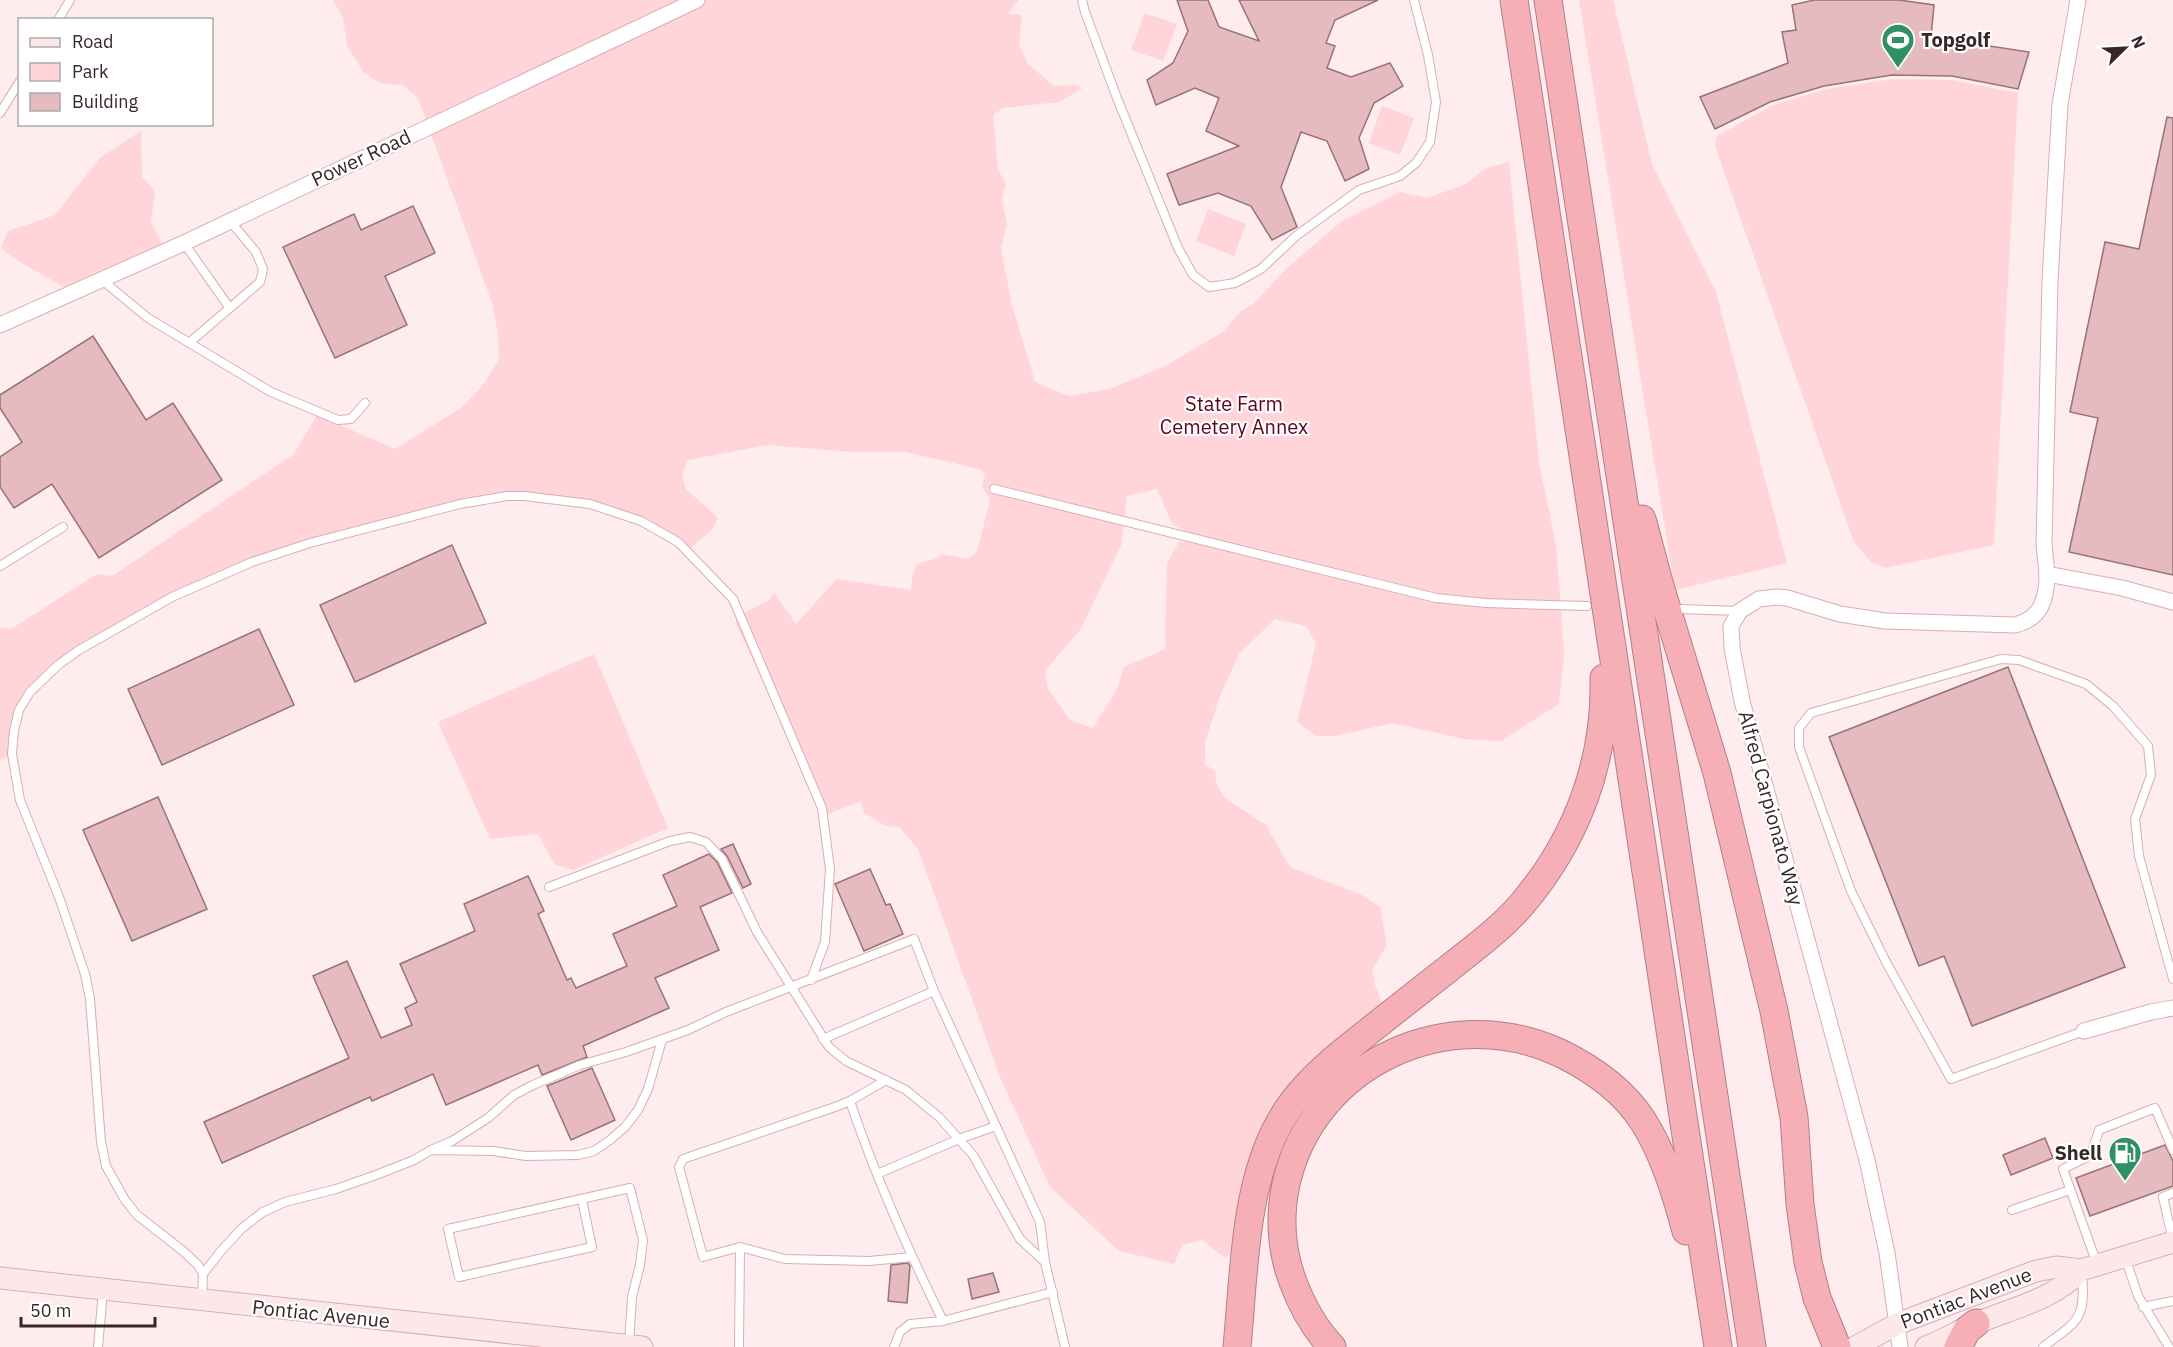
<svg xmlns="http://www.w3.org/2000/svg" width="2173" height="1347" viewBox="0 0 2173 1347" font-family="'IBM Plex Sans',sans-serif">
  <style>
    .green { fill: #ffd5d9; fill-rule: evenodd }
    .building { fill: #e5bbbf; stroke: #987276; stroke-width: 1.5 }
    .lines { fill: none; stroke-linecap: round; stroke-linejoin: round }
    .lane-casing { stroke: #d8aeb2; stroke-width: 10 }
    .street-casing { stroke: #d8aeb2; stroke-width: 17 }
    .secondary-casing { stroke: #d8aeb2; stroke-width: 23 }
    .highway-casing { stroke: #b37f85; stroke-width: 29 }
    .lane { stroke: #fff; stroke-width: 8 }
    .street { stroke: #fff; stroke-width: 15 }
    .secondary { stroke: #fce7e9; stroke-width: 21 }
    .highway { stroke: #f6afb7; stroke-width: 27 }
    .labels { text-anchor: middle; stroke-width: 4.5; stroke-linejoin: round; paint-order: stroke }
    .poi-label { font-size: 20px; font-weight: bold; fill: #372729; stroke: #fff; text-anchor: start }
    .street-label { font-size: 20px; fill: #372729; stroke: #fff }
    .park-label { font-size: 20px; fill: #600020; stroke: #fff }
  </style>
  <rect width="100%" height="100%" fill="#feecee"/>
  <g class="green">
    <path d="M333,0H1019L1010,10L1009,14L1022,15L1019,45L1028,64L1054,86L1076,85L1083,88L1059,102L1003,108L993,115L998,170L1006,183L1002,199L1007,223L1001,249L1012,305L1035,382L1069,396L1109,389L1165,366L1223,332L1240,312L1253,304L1288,267L1342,221L1400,192L1427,198L1466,184L1484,169L1509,162L1539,463L1556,545L1560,592L1564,655L1559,704L1501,741L1464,739L1393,723L1334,736H1316L1297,722L1316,644L1306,626L1275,619L1239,654L1220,696L1205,742V764L1215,771L1216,783L1225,798L1266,825L1290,867L1362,895L1380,907L1387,945L1372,970L1375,985L1386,1015L1298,1096L1243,1248L1225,1258L1202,1240L1182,1245L1174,1264L1119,1251L1050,1187L1000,1077L918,849L899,827L886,826L864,813L861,801L826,815L823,812L736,624V617L768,601L774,593L796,624L837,579L911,590L912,577L917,564L938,558L942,554L967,559L977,552L990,500L982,487L985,474L980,469L905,452H853L767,445L688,460L682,474L686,489L718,518L712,530L687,551L669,539L617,515L531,496L469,504L250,562L161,603L61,665L25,703L18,720L13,754L0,760V628L11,629L97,574L112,576L294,454L317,415L395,449L461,408L483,385L499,360L498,334L492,303L418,98L403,85L380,83L364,73L347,46L343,18ZM1157,489L1172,524L1205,542H1179L1167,563L1165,649L1124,667L1117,689L1093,728L1070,720L1048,689L1045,671L1080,630L1121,546L1127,496Z"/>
    <path d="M1579,0H1613L1652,164L1716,292L1787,563L1675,590Z"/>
    <path d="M1145,13L1177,24L1163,61L1131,50Z"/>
    <path d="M1893,79L1952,80L2018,93L1994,545L1885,568L1871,562L1854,542L1715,146L1717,136L1771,106L1826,89Z"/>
    <path d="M1382,106L1414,118L1400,155L1369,143Z"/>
    <path d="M141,131L142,177L155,191L151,222L166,252L72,292L15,259L1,248L8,231L55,215L100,158Z"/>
    <path d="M1208,209L1246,224L1234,256L1196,241Z"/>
    <path d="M594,654L668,828L573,870L554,864L538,834L490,839L438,722Z"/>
  </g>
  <g class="building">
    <path d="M1177,0H1208L1219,27L1259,41L1239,0H1378L1335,20L1326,43L1335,46L1327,68L1351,77L1390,63L1403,86L1374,103L1359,138L1369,169L1345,181L1327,141L1301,132L1281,187L1297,227L1272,240L1251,206L1218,193L1179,205L1167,174L1239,146L1206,131L1219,98L1195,88L1156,105L1147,80L1173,63L1188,31Z"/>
    <path d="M1814,0H1899L1934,5L1931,37L2029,52L2018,89L1952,76L1892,75L1824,86L1770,102L1715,129L1700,97L1788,63L1782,32L1796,30L1792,5Z"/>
    <path d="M2167,117L2173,118V575L2069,552L2098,418L2070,412L2105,242L2139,249Z"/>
    <path d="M413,206L435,253L385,276L407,325L335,358L283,247L354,214L361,230Z"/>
    <path d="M93,336L146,420L173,403L222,480L99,558L52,484L14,508L0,487V457L22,442L0,408V395Z"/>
    <path d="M452,545L486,623L355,682L320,605Z"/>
    <path d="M259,629L294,705L162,765L128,689Z"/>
    <path d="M2008,667L2125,967L1972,1026L1944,956L1919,966L1829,737Z"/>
    <path d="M158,797L207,909L132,941L83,830Z"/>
    <path d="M733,844L751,884L743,888L727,856L721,849Z"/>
    <path d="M709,854L717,862L732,893L700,907L719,950L655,978L669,1008L583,1046L587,1057L542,1075L538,1065L446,1105L433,1074L372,1101L370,1097L222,1163L204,1122L349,1058L313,976L347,961L381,1038L412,1025L405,1008L417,1002L400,964L475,931L464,904L528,876L544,911L538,914L567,980L571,978L576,988L627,966L613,934L677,906L663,875Z"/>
    <path d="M870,869L886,905L890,904L903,934L864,951L835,884Z"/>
    <path d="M592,1068L615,1120L571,1140L547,1086Z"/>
    <path d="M2045,1138L2053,1158L2011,1175L2003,1155Z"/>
    <path d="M2165,1145L2173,1161V1186L2090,1216L2076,1178Z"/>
    <path d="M908,1263L910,1266L907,1303L888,1301L891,1265Z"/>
    <path d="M993,1273L999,1292L972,1299L968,1279Z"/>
  </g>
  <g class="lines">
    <g class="lane-casing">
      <g id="lane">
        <path d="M1082,0L1085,12L1117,98L1178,248L1193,275L1209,287L1235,283L1261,269L1296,236L1359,190L1400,176L1416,163L1430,142L1436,102L1428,55L1414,0"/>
        <path d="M58,20L70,0"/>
        <path d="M0,113L20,81"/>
        <path d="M184,243L229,307"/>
        <path d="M102,280L148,318L271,392L338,420L351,419L365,403"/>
        <path d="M189,343L260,282L263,269L256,252L230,221"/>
        <path d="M994,489L1436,598L1486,603L1587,606"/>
        <path d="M0,566L63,527"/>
        <path d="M1679,609L1740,611"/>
        <path d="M549,887L670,841L690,837L706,842L722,859L757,932L829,1047L846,1061L906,1090L939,1117L973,1155L1020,1239L1045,1262"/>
        <path d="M2084,1031L1951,1079L1886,962L1851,891L1799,747V728L1811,713L2001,659L2019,660L2086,684L2113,706L2148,746L2151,775L2135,819L2139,856L2173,979"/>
        <path d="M823,1039L934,991"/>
        <path d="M850,1101C875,1176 908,1250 943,1321"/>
        <path d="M431,1150L452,1141L488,1118L514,1095L533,1085L580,1065L626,1052L688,1030L726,1012L914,939L934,991L1040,1222L1045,1262L1065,1347"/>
        <path d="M877,1174L959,1139L996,1126"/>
        <path d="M582,1200L592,1247L459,1277L448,1229L630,1188L643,1240L640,1265L632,1297L629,1344"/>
        <path d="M2012,1210L2070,1190"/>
        <path d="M2173,1241L2163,1197L2173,1193"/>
        <path d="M740,1247L785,1259L869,1261L912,1257"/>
        <path d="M2125,1257L2138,1296L2169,1347"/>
        <path d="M2097,1264L2063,1169L2091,1155L2099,1130L2155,1108L2173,1150"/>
        <path d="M203,1274L198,1265L183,1251L137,1215L125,1200L106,1166L101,1142L90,999L85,974L59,897L20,800L12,754L14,731L19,710L30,692L58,665L79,650L172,597L252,562L310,543L460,504L507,496H524L590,504L641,521L678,542L733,599L822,808L830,869L825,942L811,980"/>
        <path d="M202,1298L203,1274L221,1251L241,1229L263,1212L285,1202L336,1189L376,1175L414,1160L431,1150L493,1151L526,1156L578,1155L594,1151L610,1140L625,1127L638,1110L648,1089L662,1040"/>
        <path d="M2143,1307L2173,1301"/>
        <path d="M98,1347L103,1292"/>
        <path d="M739,1347L740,1247L703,1257L679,1167L683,1159L835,1107L850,1101L886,1080"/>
        <path d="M894,1347L900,1332L910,1324L943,1321L1053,1292"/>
        <path d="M2043,1347C2078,1321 2086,1320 2082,1274"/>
      </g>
    </g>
    <g class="street-casing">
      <g id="street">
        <path d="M2078,0L2060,104L2050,281L2044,544L2047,574L2122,588L2173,602"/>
        <path d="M0,325L184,243L697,0"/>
        <path d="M2084,1031L2151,1012L2173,1008"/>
        <path d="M1900,1347L1887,1253L1867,1160L1742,701L1732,648L1731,626L1740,611L1759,599L1777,597L1787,598L1840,614L1885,621L2015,625C2041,619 2047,599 2047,574"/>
      </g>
    </g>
    <g class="secondary-casing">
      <g id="secondary">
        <path d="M0,1278L642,1347"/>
        <path d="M1855,1347L1897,1324L2036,1271L2056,1267L2081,1270L2173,1242"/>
        <path d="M1926,1347C1944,1340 1960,1330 1977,1323C2013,1308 2055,1299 2081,1270"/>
      </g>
    </g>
    <g class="highway-casing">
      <g id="highway">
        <path d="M1514,0L1718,1347"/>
        <path d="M1548,0L1752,1347"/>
        <path d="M1642,519L1660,586L1717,773L1774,1011L1794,1117L1800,1204L1808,1262L1817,1298L1837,1347"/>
        <path d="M1237,1347C1244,1275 1244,1185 1280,1122C1294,1096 1316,1075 1338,1056C1374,1027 1411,998 1448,969C1474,948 1502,928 1523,903C1577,839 1606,761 1604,678"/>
        <path d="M1332,1347C1315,1329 1302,1306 1293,1282C1281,1250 1279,1217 1286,1184C1313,1063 1449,1001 1560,1053C1593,1069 1623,1090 1643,1121C1664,1154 1676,1194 1686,1231"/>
        <path d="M1958,1347L1967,1330L1976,1323"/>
      </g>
    </g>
    <use href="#lane" class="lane"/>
    <use href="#street" class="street"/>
    <use href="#secondary" class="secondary"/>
    <use href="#highway" class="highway"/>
  </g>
  <defs>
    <g id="stadium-pin" transform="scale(1.725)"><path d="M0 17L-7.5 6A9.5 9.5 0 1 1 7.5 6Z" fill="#318f66" stroke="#fff"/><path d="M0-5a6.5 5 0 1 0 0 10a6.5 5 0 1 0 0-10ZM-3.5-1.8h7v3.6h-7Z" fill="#fff"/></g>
    <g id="fuel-pin" transform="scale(1.725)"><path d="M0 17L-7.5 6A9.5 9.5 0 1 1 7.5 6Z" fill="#318f66" stroke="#fff"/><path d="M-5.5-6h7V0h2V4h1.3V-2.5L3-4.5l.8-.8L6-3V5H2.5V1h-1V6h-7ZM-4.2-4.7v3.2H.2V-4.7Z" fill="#fff"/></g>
  </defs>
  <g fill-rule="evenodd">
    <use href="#stadium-pin" x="1898" y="40"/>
    <use href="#fuel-pin" x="2125" y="1153"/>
  </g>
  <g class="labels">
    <g class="poi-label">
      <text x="1921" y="47">Topgolf</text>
      <text x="2102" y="1160" text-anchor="end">Shell</text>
    </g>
    <g class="street-label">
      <text transform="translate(361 158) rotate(-25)" y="7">Power Road</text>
      <text transform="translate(1771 808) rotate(75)" y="7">Alfred Carpionato Way</text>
      <text transform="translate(1966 1298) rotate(-21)" y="7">Pontiac Avenue</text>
      <text transform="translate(321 1314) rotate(6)" y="7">Pontiac Avenue</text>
    </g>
    <g class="park-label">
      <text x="1234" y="411">State Farm<tspan x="1234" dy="23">Cemetery Annex</tspan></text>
    </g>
  </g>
  <rect x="18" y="18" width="195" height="108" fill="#ffffff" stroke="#afa9a9" stroke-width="1.5"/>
  <rect x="30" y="38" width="30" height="9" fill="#fce7e9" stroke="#afa9a9" stroke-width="1.5"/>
  <text x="72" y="48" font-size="18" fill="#372729">Road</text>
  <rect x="30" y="63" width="30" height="18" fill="#ffd5d9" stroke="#afa9a9" stroke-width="1.5"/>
  <text x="72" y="78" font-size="18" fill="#372729">Park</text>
  <rect x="30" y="93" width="30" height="18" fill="#e5bbbf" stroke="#afa9a9" stroke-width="1.5"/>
  <text x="72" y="108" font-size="18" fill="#372729">Building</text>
  <g transform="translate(2125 48) rotate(66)" stroke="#ffffff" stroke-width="4.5" paint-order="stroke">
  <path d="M0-4.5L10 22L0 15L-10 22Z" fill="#372729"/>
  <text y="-9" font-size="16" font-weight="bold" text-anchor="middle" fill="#372729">N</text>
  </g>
  <path d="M21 1317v9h134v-9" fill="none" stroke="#372729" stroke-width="3"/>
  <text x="30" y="1317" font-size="18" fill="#372729" stroke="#ffffff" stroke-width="4.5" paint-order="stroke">50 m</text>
</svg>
